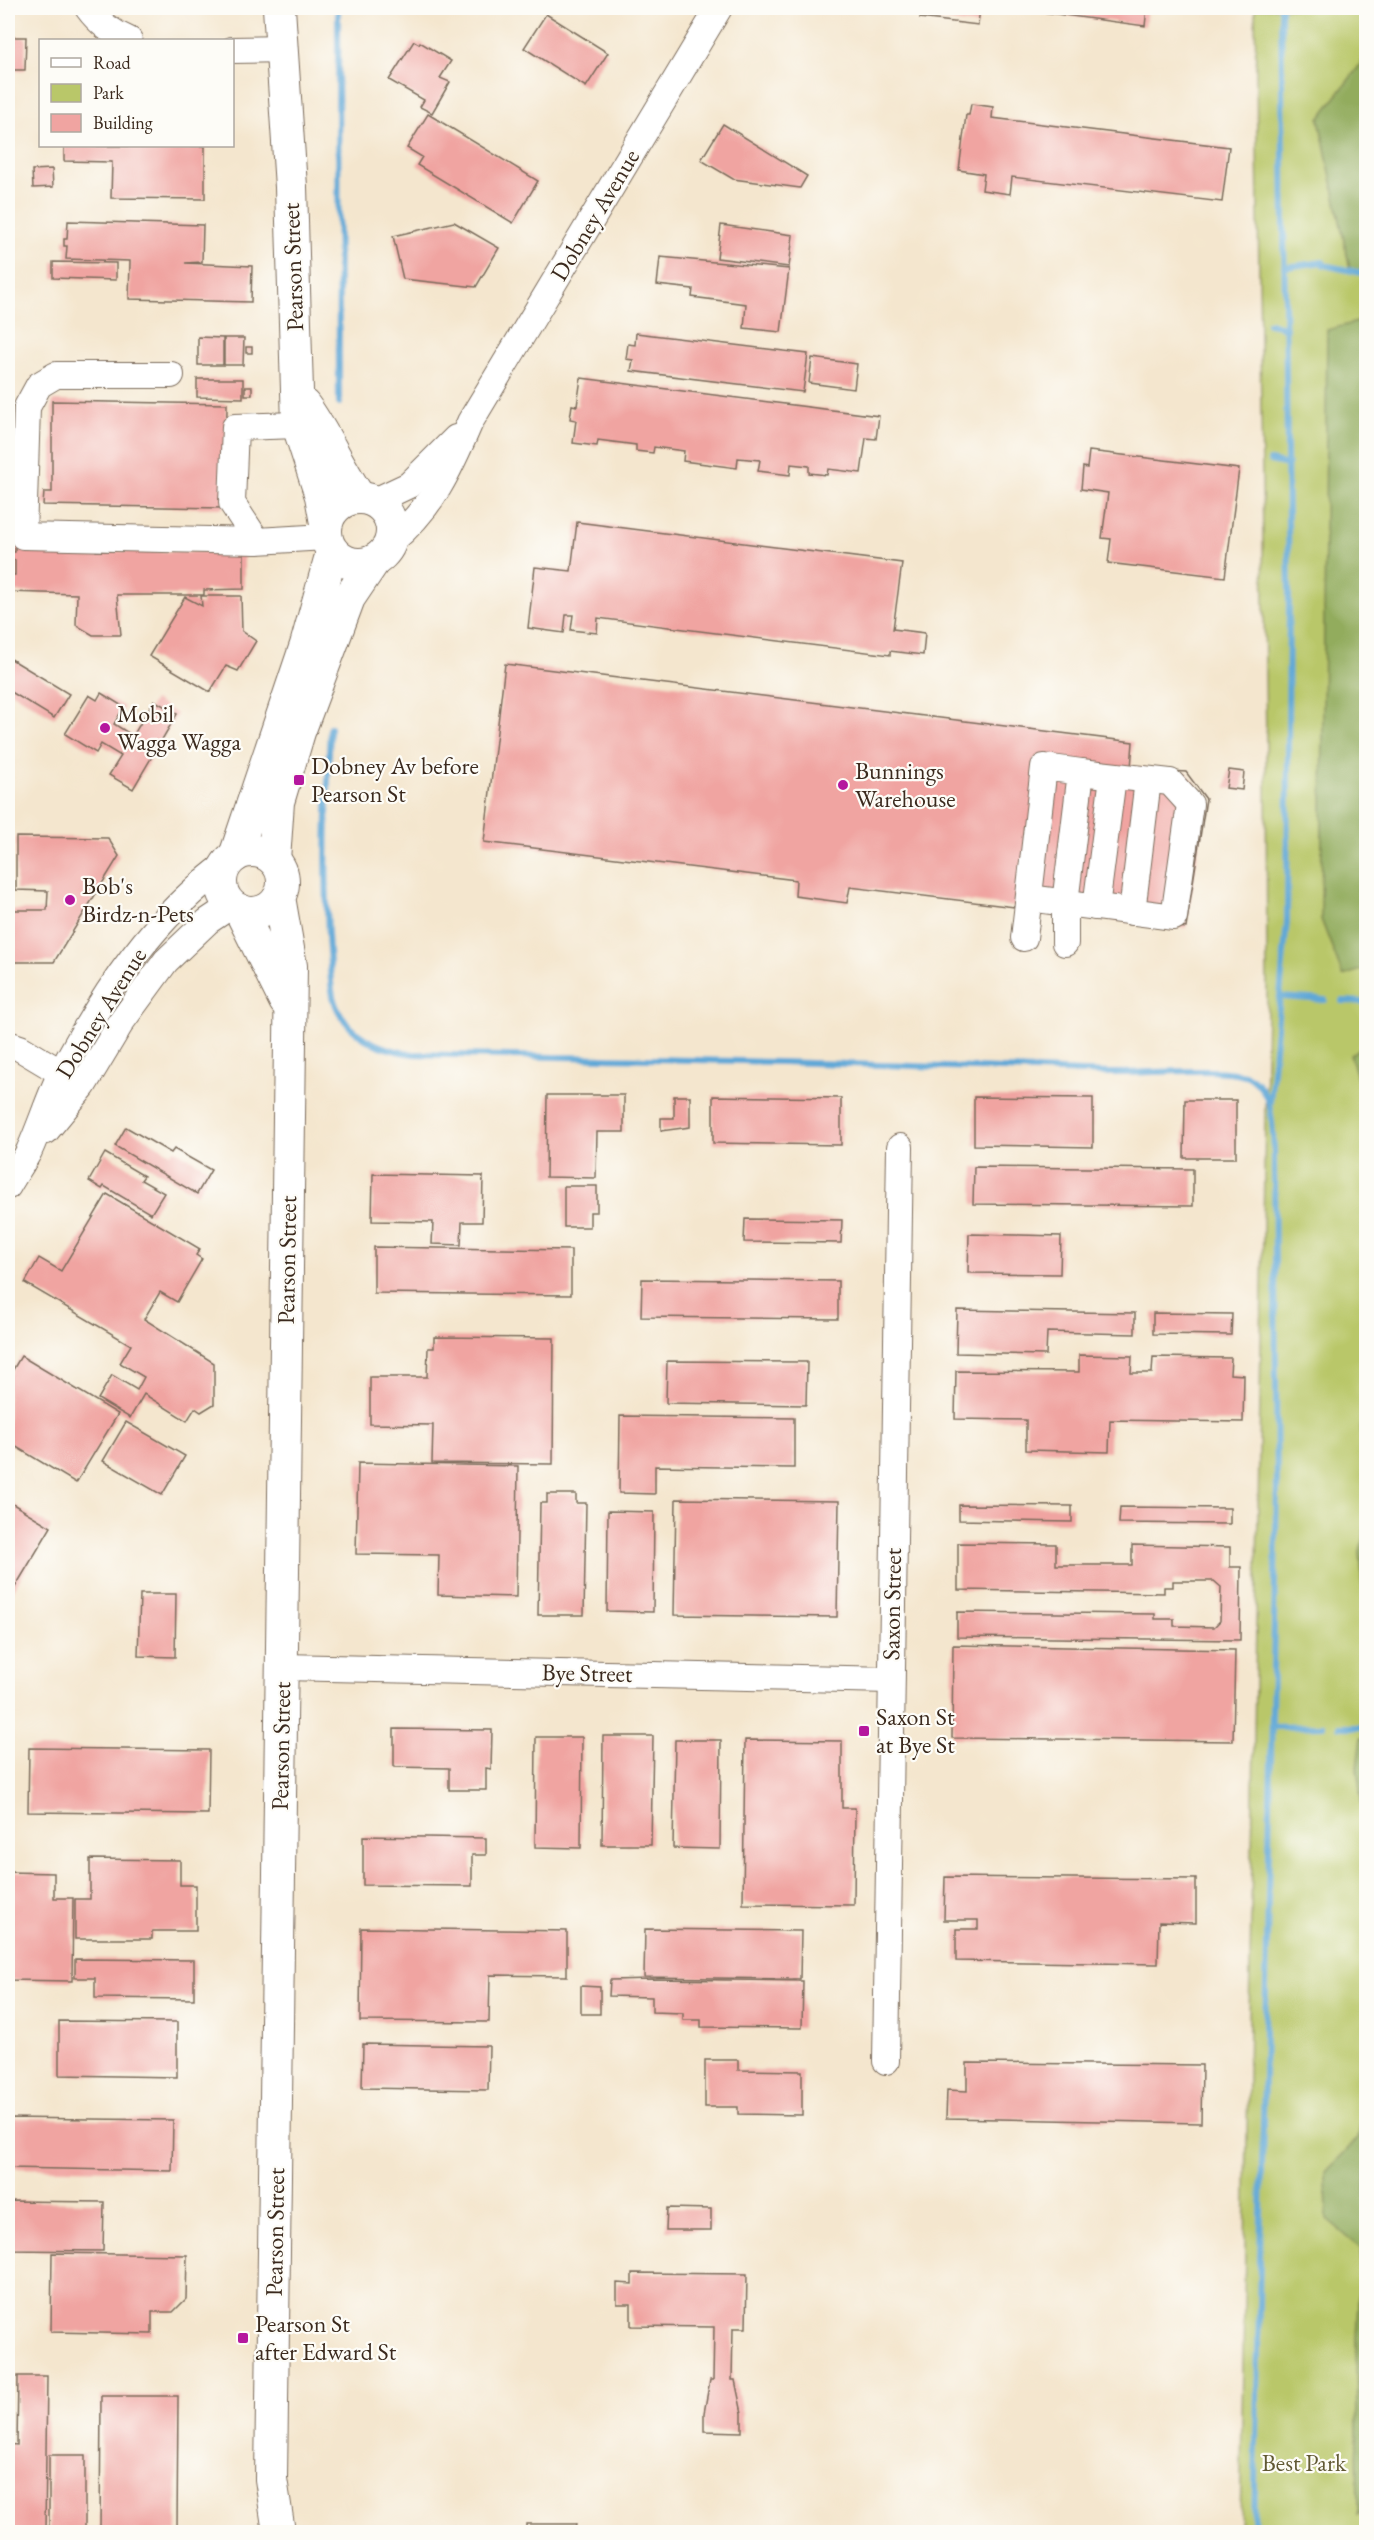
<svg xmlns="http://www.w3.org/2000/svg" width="1374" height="2540" viewBox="0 0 1374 2540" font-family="'EB Garamond',serif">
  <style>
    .green { fill: #b9c769; stroke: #7a7844; stroke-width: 1.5 }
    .forest { fill: #92ac5d; stroke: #666b3e; stroke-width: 1.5 }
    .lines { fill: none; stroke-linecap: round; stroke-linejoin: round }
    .stream { stroke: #60a8d7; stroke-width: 6 }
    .building { fill: #f0a4a1 }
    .minor-casing { stroke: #7c6c5c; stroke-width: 28 }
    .major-casing { stroke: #7c6c5c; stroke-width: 34 }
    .minor { stroke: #fff; stroke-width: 26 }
    .major { stroke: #fff; stroke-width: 32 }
    .poi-dot { fill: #b5179e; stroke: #fdfcf7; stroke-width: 2 }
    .labels { text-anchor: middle; stroke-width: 4.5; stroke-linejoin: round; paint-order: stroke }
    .street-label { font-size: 24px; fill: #3b2a1e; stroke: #fdfcf7 }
    .poi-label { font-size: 24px; fill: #3b2a1e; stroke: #fdfcf7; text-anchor: start }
    .park-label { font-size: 24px; fill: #615934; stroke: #fdfcf7 }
  </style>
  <rect width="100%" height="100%" fill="#fdfcf7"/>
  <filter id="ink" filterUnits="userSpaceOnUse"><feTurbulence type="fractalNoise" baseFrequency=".0167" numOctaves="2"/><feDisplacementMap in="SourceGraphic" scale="12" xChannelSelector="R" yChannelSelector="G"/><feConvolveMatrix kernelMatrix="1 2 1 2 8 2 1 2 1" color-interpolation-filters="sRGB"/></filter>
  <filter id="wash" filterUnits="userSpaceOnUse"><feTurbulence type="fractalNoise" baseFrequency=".008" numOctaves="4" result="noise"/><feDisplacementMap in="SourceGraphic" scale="24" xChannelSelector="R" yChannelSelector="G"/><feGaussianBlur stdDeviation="1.35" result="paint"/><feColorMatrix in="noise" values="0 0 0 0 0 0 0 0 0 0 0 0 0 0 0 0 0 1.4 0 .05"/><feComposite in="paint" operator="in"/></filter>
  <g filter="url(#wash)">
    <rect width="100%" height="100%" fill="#f4e6ce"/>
    <path class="green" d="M1255,8H1366V2532H1240L1267,1002L1266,741Z"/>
    <g class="forest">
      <path d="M1366,57V270H1350L1319,119Z"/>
      <path d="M1361,321L1366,345V968L1343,976L1321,919L1327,330Z"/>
      <path d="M1366,1043V1103L1350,1055Z"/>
      <path d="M1366,1366V1450L1361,1431Z"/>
      <path d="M1366,1522V1622L1360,1552Z"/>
      <path d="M1361,1738H1366V1944L1364,1821L1357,1768Z"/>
      <path d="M1366,2097V2507L1358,2514L1356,2340L1361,2248L1327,2220L1326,2172L1358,2138Z"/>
    </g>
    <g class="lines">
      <g class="stream">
        <path d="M338,8L339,403"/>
        <path d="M1286,267L1323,262L1324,265L1366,274"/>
        <path d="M1269,323L1286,328"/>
        <path d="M1270,461L1288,465"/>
        <path d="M330,727C327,802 324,876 329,951C331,969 329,993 338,1010C353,1039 383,1050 413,1054C645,1059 877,1063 1109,1073C1137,1074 1233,1065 1251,1078C1274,1094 1272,1124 1274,1149L1277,1489L1254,2532"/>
        <path d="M1281,997L1325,1000"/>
        <path d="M1342,1001L1366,1002"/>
        <path d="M1270,1103L1287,921L1289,591L1281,8"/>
        <path d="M1272,1727L1323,1726"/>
        <path d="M1340,1727H1366"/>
      </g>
    </g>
    <g id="blocks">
      <g class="building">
        <path d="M921,8H980L978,25L920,18Z"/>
        <path d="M1012,8H1147L1145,26Z"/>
        <path d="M546,14L608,53L586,87L524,48Z"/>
        <path d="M8,37H26L25,70H8Z"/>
        <path d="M414,41L419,44L420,42L451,61L440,78L450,82L432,113L420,107L424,100L389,80Z"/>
        <path d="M971,104L993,107L992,118L1229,147L1222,202L1012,177L1010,194L982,190L984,174L959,170L966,115H969Z"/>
        <path d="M428,114L538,181L513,223L417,165L422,157L407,148Z"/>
        <path d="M723,124L807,176L800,188L733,179L701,160Z"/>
        <path d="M64,146H205V199L111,198L112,162L64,161Z"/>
        <path d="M52,169L53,187L33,188L32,170Z"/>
        <path d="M68,221L203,225L202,262L185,263L252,266L251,302L129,299L130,261L66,259L67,246H64V239H67Z"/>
        <path d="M454,222L499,248L476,287L403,279L393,236Z"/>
        <path d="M721,225L793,235L789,267L717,258Z"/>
        <path d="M660,257L789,269L781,332L744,328L746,304L692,297L693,289L657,285Z"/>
        <path d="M53,262L116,263V280L53,278Z"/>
        <path d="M636,333L808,354L803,392L631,371L633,360L626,359L628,344L635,345Z"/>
        <path d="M198,337L223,338V365H198Z"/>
        <path d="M224,338H244L243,365H224Z"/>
        <rect x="246" y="347" width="6" height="6"/>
        <path d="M812,358L857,364L854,389L809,383Z"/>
        <path d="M581,378L879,416L876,439L866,438L861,473L828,469L827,475L809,473V466L791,464L790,475L758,471L760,460L738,458L737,468L683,461L684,451L654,447L653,453L636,451V445L598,440L597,446L573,443L576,420L570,419L572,405L577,406Z"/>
        <path d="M197,379H243V398L197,397Z"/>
        <rect x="245" y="387" width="7" height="8"/>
        <path d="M52,401L227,404L226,493L223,508L43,505L44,492H52Z"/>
        <path d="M1089,451L1239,469L1225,577L1108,563L1111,539L1102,538L1108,493L1081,489L1083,467L1087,468Z"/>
        <path d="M577,522L902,563L893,629L925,633L923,655L890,651V655L598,618L597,633L571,630L573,615H566L564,633L528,628L535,567L571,571Z"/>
        <path d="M15,547H96V551L244,552V589L204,590V595H117L121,635H93L76,625L77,594L8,592V575H15V560H9V552H15Z"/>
        <path d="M201,596H241L242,631L256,641L238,671L226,666L210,692L149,656L185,597L202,606Z"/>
        <path d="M11,659L69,694L54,718L8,690V665Z"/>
        <path d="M505,664L1133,742L1131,768L1186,772L1206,799L1186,928L850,887L847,903L795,896L796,880L484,842Z"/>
        <path d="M101,693L124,707L114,724L133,736L154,700L177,714L133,789L109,775L121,756L101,744L96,753L65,734L89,695L97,700Z"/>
        <path d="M1229,770L1244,772L1242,790L1226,788Z"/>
        <path d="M16,837L108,838L119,856L54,962H12V910H47L48,891L16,890Z"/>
        <path d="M547,1095H624V1132H597L596,1178L546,1177Z"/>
        <path d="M674,1096H690V1127L661,1131V1118H674Z"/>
        <path d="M713,1096L841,1098V1145L713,1143Z"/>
        <path d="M974,1097L1093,1098V1147L974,1145Z"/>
        <path d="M1185,1100H1236V1158H1184Z"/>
        <path d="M126,1127L171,1153L174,1149L211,1170L197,1194L115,1146Z"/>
        <path d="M105,1153L144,1176L141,1180L164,1193L151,1214L104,1186L102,1189L89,1181Z"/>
        <path d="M974,1167L1193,1169V1206L973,1204Z"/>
        <path d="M373,1174L483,1176L482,1222H462L461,1245L432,1244L433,1222L372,1221Z"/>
        <path d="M564,1186H597V1212H590V1227H564Z"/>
        <path d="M107,1194L200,1249L196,1255L202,1259L177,1302L160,1292L144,1319L214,1363V1404L201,1412L195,1408L187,1421L144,1394L130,1418L98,1399L112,1375L137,1390L144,1377L120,1363L131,1345L25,1283L39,1258L61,1271Z"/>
        <path d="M745,1219L842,1220L841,1243L744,1242Z"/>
        <path d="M969,1234L1061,1236L1060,1274L968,1273Z"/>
        <path d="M374,1247L571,1250V1295L374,1293Z"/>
        <path d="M642,1279L838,1281V1319L641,1317Z"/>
        <path d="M957,1310L1135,1313V1334L1047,1332L1046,1355L956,1353Z"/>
        <path d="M1153,1313L1232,1314L1231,1335L1153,1334Z"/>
        <path d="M434,1337L554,1338L553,1464L432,1463L433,1425L370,1424V1377H427L428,1348H434Z"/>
        <path d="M1079,1355L1132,1356L1131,1373H1152L1153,1357L1231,1358L1230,1374L1244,1375L1243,1422L1110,1420L1109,1452L1026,1450V1420L955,1419L956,1371L1079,1372Z"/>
        <path d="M21,1356L118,1414L76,1483L8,1442V1378Z"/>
        <path d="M667,1361L807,1362L806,1405L666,1403Z"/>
        <path d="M620,1416L794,1418V1468L655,1466V1494L619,1493Z"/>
        <path d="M126,1422L185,1456L162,1495L103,1461Z"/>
        <path d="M358,1463L518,1466L516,1597L438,1595L439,1555L356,1554Z"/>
        <path d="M547,1494H576V1503H586L584,1615H538L540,1503H547Z"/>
        <path d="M676,1499L839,1501L837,1617L674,1615Z"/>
        <path d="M8,1501L51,1527L8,1599Z"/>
        <path d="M959,1505L1072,1506V1522L959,1520Z"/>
        <path d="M1120,1507L1230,1508V1524L1119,1523Z"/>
        <path d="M608,1511L654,1512L653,1612L607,1611Z"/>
        <path d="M958,1543L1056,1544V1565H1132V1545L1230,1547V1567H1241L1240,1640L957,1637V1612L1155,1614V1619H1174V1626L1214,1627L1220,1621L1221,1587L1214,1581H1173V1587H1164V1593L958,1590Z"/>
        <path d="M140,1594H176L175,1657L138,1656Z"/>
        <path d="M953,1645L1235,1650L1233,1741L952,1738Z"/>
        <path d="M394,1729L492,1730L491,1769L486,1768V1790H449V1768L394,1767Z"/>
        <path d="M603,1736H653L651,1845H602Z"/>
        <path d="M536,1737H582L581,1848L535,1847Z"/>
        <path d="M675,1740H721L720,1849L673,1848Z"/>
        <path d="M745,1740L842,1741V1808H855L854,1905L743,1904Z"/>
        <path d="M29,1748L209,1750L208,1814L28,1812Z"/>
        <path d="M363,1836L486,1838V1855H472V1886L363,1885Z"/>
        <path d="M90,1859L180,1860V1885H196V1931H152V1939H75V1899H90Z"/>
        <path d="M8,1872L54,1873V1898H73L72,1981L8,1980Z"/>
        <path d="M945,1877L1196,1879V1923L1159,1922L1158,1964L956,1961V1929H978V1920H944Z"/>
        <path d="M361,1928L567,1931V1976L490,1975L489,2022L360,2021Z"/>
        <path d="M645,1929L801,1931L800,1979L644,1977Z"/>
        <path d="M75,1959L194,1960V1999L95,1998V1978H75Z"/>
        <path d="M652,1979L803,1981L802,2028L701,2027V2020H683V2013L652,2012V1997L609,1996L610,1980Z"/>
        <path d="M581,1986L600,1987V2014H581Z"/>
        <path d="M59,2021L177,2022V2077L59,2075Z"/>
        <path d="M363,2044L489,2046L488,2090L362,2088Z"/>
        <path d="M705,2060H738V2070L802,2071V2115L738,2114V2107H705Z"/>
        <path d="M967,2063L1202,2065L1201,2123L946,2118L947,2090L967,2091Z"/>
        <path d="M8,2118L173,2120L172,2171L8,2168Z"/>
        <path d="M8,2201L104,2202L103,2251L8,2250Z"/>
        <path d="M667,2208L711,2209V2230H666Z"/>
        <path d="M52,2253L187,2255L186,2299L173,2312H152V2334L51,2332Z"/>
        <path d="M632,2273L747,2274L746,2328H733L732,2380H735L742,2413V2432L704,2431V2413L710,2380H713L714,2327L631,2326V2304H617V2283L632,2284Z"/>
        <path d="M18,2376H47L45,2532H8V2444L17,2445Z"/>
        <path d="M101,2396H178L177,2532H100Z"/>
        <rect x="49" y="2455" width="36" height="77"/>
        <path d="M526,2524H576L575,2532H526Z"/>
      </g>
    </g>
  </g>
  <g filter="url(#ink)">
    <use href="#blocks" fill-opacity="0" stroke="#7c6c5c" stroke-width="1.5"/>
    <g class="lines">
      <g class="minor-casing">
        <g id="minor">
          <path d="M88,8C99,23 112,33 129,40"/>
          <path d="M232,50L283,49"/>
          <path d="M171,375H56L39,385L27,407L23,536L257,541L326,537"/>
          <path d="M375,501L409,485L456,438"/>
          <path d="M257,541L232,503L235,427L298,425"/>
          <path d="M391,542C433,507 449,471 470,422L719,8"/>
          <path d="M1029,898L1174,917L1190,804L1170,782L1081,772"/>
          <path d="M1096,907L1113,777"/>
          <path d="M1132,912L1148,780"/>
          <path d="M1024,938L1044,767L1081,772L1065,903V943"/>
          <path d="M8,1044L20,1048L75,1081"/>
          <path d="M46,1131L83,1086L122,1021L166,961L208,921L232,905"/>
          <path d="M8,1186C14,1175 23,1163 29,1151C41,1125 49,1097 62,1071C104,992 154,916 228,863"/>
          <path d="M282,1667L891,1680"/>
          <path d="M886,2061L900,1147"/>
        </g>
      </g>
      <g class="major-casing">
        <g id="major">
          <path d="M279,8L291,187L298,425L321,496L326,523"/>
          <path d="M304,405C326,435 339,468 360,498"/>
          <circle cx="359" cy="531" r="33"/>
          <circle cx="252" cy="882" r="31"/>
          <path d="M235,856L306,645L332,552"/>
          <path d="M274,860L278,802L299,732L349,598L374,561"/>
          <path d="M279,897L291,966L271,2479L279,2532"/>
          <path d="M240,910L285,1001"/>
        </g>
      </g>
      <use href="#minor" class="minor"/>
      <use href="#major" class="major"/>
    </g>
  </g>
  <g class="poi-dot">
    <circle cx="105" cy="728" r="6"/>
    <rect x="293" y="774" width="12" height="12" rx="3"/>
    <circle cx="843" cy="785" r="6"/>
    <circle cx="70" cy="900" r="6"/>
    <rect x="858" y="1725" width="12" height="12" rx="3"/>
    <rect x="237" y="2332" width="12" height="12" rx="3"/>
  </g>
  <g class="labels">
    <g class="street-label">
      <text transform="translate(595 215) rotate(-59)" y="8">Dobney Avenue</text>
      <text transform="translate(293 267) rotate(-92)" y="8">Pearson Street</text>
      <text transform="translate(101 1013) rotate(-58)" y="8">Dobney Avenue</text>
      <text transform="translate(287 1260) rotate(-89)" y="8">Pearson Street</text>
      <text transform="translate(892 1604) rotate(-89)" y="8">Saxon Street</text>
      <text transform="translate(587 1673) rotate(1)" y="8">Bye Street</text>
      <text transform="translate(281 1746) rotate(-89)" y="8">Pearson Street</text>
      <text transform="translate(275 2232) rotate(-89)" y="8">Pearson Street</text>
    </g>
    <g class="poi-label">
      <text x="117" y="722">Mobil<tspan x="117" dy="28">Wagga Wagga</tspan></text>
      <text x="311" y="774">Dobney Av before<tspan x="311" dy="28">Pearson St</tspan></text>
      <text x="855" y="779">Bunnings<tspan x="855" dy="28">Warehouse</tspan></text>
      <text x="82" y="894">Bob's<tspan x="82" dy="28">Birdz-n-Pets</tspan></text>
      <text x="876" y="1725">Saxon St<tspan x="876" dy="28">at Bye St</tspan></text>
      <text x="255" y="2332">Pearson St<tspan x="255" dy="28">after Edward St</tspan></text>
    </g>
    <g class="park-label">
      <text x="1304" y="2471">Best Park</text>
    </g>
  </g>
  <rect width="1374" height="2540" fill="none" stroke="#fdfcf7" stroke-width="30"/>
  <rect x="39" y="39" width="195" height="108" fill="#fdfcf7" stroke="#afa8a0" stroke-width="1.5"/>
  <rect x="51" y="58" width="30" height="9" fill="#ffffff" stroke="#afa8a0" stroke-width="1.5"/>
  <text x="93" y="69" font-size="18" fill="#3b2a1e">Road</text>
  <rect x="51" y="84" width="30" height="18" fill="#b9c769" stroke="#afa8a0" stroke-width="1.5"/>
  <text x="93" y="99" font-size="18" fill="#3b2a1e">Park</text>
  <rect x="51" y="114" width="30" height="18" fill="#f0a4a1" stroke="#afa8a0" stroke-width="1.5"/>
  <text x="93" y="129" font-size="18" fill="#3b2a1e">Building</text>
</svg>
